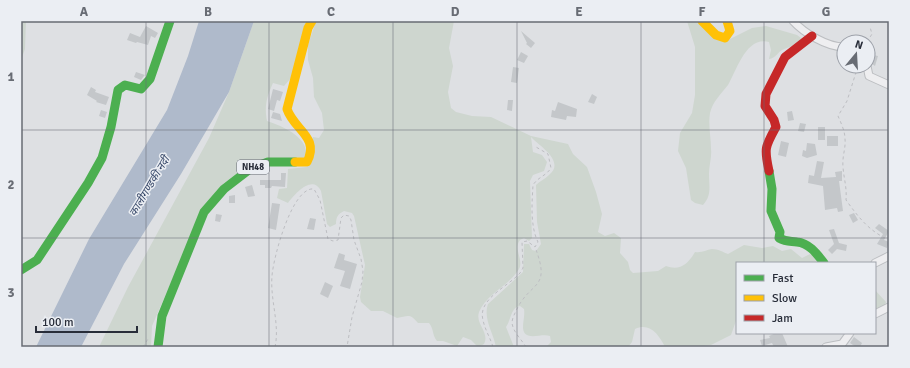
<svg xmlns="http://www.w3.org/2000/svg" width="910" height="368" viewBox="0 0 910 368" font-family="Signika,'Noto Sans Devanagari',sans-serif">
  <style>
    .green { fill: #ced6cf }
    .water { fill: #afbacb }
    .building { fill: #c4c7ca }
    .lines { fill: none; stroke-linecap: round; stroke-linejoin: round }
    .street-casing { stroke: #bcbec1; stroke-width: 9 }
    .path { stroke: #bdbec2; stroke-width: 1; stroke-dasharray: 3 3; stroke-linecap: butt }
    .street { stroke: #eeeef0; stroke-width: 7 }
    .fast { stroke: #4caf50; stroke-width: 9 }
    .slow { stroke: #ffc107; stroke-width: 9 }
    .jam { stroke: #c62828; stroke-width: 9 }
    .grid { fill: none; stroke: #686c74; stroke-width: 1; stroke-opacity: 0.55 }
    .labels { text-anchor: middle; stroke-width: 3; stroke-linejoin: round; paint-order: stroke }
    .shield { fill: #ebeef3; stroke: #626771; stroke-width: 1 }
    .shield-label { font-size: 9px; font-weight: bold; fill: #282d39 }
    .water-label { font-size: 11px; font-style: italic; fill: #374869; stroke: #ebeef3 }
    .neatline { fill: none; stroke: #686c74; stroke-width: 1.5 }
    .grid-label { font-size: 13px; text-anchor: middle; font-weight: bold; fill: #686c74 }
  </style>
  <rect width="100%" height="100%" fill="#dee0e3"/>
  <g class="green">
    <path d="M21,21H26L25,49L21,60Z"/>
    <path d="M254,21H307L292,77L284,86L273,83C267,96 264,106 267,121C282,126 310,137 306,158L265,159L224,183L186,248L152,326L151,347H99L128,287L209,138L229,92Z"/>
    <path d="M316,21H454L449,48L453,66L448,92L451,108L456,112L472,116L491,117L531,136L568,144L573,154L587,167L596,192L602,214L598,232L605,236L614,233L621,238L620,253L628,262L630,270L633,273L658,271L666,266C680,271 688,264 695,252C702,253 706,250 712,249C718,249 723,252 728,254L744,245L762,248L773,246L782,251L791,249L802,258L810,254L821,263H737V318L731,335L711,345L696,347H665C659,335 650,322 635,329L632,342L628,347H536L547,346L551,342L550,336C541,333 524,342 523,328C523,321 525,315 524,309L520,306C511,307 511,320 506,327L514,347H496C493,332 483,319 488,304L523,272L524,244H529L532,250L536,251L541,244L537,222L536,185C540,181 545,179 549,175C566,161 539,146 531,137L533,152L542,155L547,162L544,171L533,175L530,181L532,238L529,241L524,238L520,240C513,249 524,260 519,269C509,286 487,293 479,312C475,324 490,332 484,344L478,347L471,340L463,337L457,346L443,341H437C432,335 434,329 429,323H418C410,313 408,316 397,318L383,311H371L361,302L360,297L365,265L354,216L352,213L344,211C338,214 336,217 336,224L330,227L327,224L321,191C312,174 295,194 288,203L277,198L279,189L287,188L288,169L307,167L313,137L319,138L324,130L322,113L314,97L313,78L308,60V45Z"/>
    <path d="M687,21H699L726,41L752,28L766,26L797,35L801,38C796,47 790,46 782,50C777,53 776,58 769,59L771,50L769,42C746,36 737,70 728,85C721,94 713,101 710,113C708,125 711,137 711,149C712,157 709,165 709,174C709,186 712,195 703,205L695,203L691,200L686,168L678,151L680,133L692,113L695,95V47Z"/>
    <path d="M875,290L886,302L881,315L875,314Z"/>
  </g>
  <path class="water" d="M199,21H254L229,92L181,174L124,264L81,347H36L89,239L167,110L188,56Z"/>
  <g class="building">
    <path d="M146,26L158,33L155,38L151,36L148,45L137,42L136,43L127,40L130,33L140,37Z"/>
    <path d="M521,31L535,43L531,48L526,44L527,43Z"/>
    <path d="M521,52L528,56L524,63L517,60Z"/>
    <path d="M873,55L878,56L875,66L871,63Z"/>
    <path d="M513,67L519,68L517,83L511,82Z"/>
    <path d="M136,72L145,75L144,76L141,80L134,77Z"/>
    <path d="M91,87L96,90L95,92L109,97L106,105L96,102L97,101L87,95Z"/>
    <path d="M273,89L283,92L280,101L277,100L274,111L268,109Z"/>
    <path d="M592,94L597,97L594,104L588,102Z"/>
    <path d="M508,100H513L512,111L507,110Z"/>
    <path d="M558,102L577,109L576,117L567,116L566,120L551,117L552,110L555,111Z"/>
    <path d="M101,110L107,112L105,118L99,116Z"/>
    <path d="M792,111L794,120L788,121L787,112Z"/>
    <path d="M273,112L280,114L282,121L271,118Z"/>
    <path d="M800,123L806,124L804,132L798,131Z"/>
    <rect x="818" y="127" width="7" height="13"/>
    <rect x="827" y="136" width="11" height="10"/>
    <path d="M781,141L789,143L786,157L778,155Z"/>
    <path d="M807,143L815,144L817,155L807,158L802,156L803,150L806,151Z"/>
    <path d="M817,161L824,162L821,178L836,177L835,172L842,171V181H839L843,211L838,212L837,208L825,210L823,186L808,183L809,175L814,176Z"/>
    <path d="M281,173H286L285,187L272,186L271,188H265V185H260V180H281Z"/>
    <path d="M252,185L255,196L248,197L245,187Z"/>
    <path d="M235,195V203H229V196Z"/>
    <path d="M272,203L280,204L276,230L268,228Z"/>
    <path d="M854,213L858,220L853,223L849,215Z"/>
    <path d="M216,214L222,215L220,222L215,221Z"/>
    <path d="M310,218L316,219L314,230L307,229Z"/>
    <path d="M879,224L889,231L884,240L889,242L887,248L877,244L883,234L875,228Z"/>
    <path d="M834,229L839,243L847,245L846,251L837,249L832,254L828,250L834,244L829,230Z"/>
    <path d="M339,253L345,255L344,260L357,264L350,289L340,286L345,271L334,268Z"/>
    <path d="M325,282L333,286L328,298L320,294Z"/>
    <path d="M776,333H782L788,347H774L772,343L762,346L760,340L770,338L769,336Z"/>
    <path d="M854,337L862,343L860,347H856L850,343Z"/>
  </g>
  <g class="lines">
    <g class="street-casing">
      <g id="street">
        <path d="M793,21C804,33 827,47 844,47"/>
        <path d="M867,66L869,76L889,85"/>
        <path d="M875,263L889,256"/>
        <path d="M875,314L889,307"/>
        <path d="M826,347L842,344L850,333"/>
      </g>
    </g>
    <g class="path">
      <path d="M867,42L872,34L870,27"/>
      <path d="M858,66L847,101L838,116C841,123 845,131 845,139C846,148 842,156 843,167C844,180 847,187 846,200C859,218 869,231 889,240"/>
      <path d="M143,347L148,339"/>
      <path d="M275,347C280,324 270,300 272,276C273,259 292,186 314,189L320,200L328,239L333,241L338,240L341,218L344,215L349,216L351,220L354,240L361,259L363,271L362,282L352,317L347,347"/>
      <path d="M493,347C490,337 485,330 483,320C477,299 509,286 520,273L523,268L522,242L527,241L535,247L538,242C530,226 532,202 533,185C538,177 546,176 551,168L548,154L536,147"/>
      <path d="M526,347C522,340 513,332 512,323C512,319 514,315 516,311C530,280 552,291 535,247"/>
    </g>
    <use href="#street" class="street"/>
    <g class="fast">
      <path d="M769,171L772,189L771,211L780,232L779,238C786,242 790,241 797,242C809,243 817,254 824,263"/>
      <path d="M21,270L37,260L88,183L102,158L111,127L118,90L125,85L141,89L150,79L170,21"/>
      <path d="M158,347L162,316L204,212L224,189L250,169L268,162H295"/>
    </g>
    <g class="slow">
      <path d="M702,21L716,35L725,38L730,31L727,21"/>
      <path d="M295,162H307C320,137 294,130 287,109L308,28L312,21"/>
    </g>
    <path class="jam" d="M769,171C764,148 765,147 776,127L774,120L765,106L766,94L785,57L812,36"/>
  </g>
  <path class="grid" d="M146,21V347M269,21V347M393,21V347M517,21V347M641,21V347M764,21V263M21,130H889M21,238H889M764,333V347"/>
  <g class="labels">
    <rect class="shield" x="237" y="160" width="32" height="14" rx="3"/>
    <g class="shield-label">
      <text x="253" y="170">NH48</text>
    </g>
    <g class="water-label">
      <text transform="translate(149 186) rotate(-59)" y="4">कालीगण्डकी नदी</text>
    </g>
  </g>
  <rect width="910" height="368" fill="none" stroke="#ebeef3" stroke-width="44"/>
  <rect x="736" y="262" width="140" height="72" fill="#ebeef3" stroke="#9da1a9"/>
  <rect x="744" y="275" width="20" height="6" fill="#4caf50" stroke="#9da1a9"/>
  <text x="772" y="282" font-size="12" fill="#282d39">Fast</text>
  <rect x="744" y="295" width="20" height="6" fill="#ffc107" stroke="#9da1a9"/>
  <text x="772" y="302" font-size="12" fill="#282d39">Slow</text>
  <rect x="744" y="315" width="20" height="6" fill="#c62828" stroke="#9da1a9"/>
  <text x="772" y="322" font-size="12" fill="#282d39">Jam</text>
  <g transform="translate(856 54) rotate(18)"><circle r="19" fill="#ebeef3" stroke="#9da1a9"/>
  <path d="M0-3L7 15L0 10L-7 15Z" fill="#686c74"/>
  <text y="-6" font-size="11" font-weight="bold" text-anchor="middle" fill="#282d39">N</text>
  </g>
  <path d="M36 326v6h101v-6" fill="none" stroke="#282d39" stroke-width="2"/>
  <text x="42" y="326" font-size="12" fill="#282d39" stroke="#ebeef3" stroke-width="3" paint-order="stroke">100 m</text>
  <rect x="22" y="22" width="866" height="324" class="neatline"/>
  <g class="grid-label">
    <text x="84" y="16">A</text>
    <text x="208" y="16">B</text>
    <text x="331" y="16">C</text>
    <text x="455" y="16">D</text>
    <text x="579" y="16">E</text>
    <text x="702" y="16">F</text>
    <text x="826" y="16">G</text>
    <text x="11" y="81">1</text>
    <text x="11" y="189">2</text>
    <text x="11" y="297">3</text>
  </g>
</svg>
